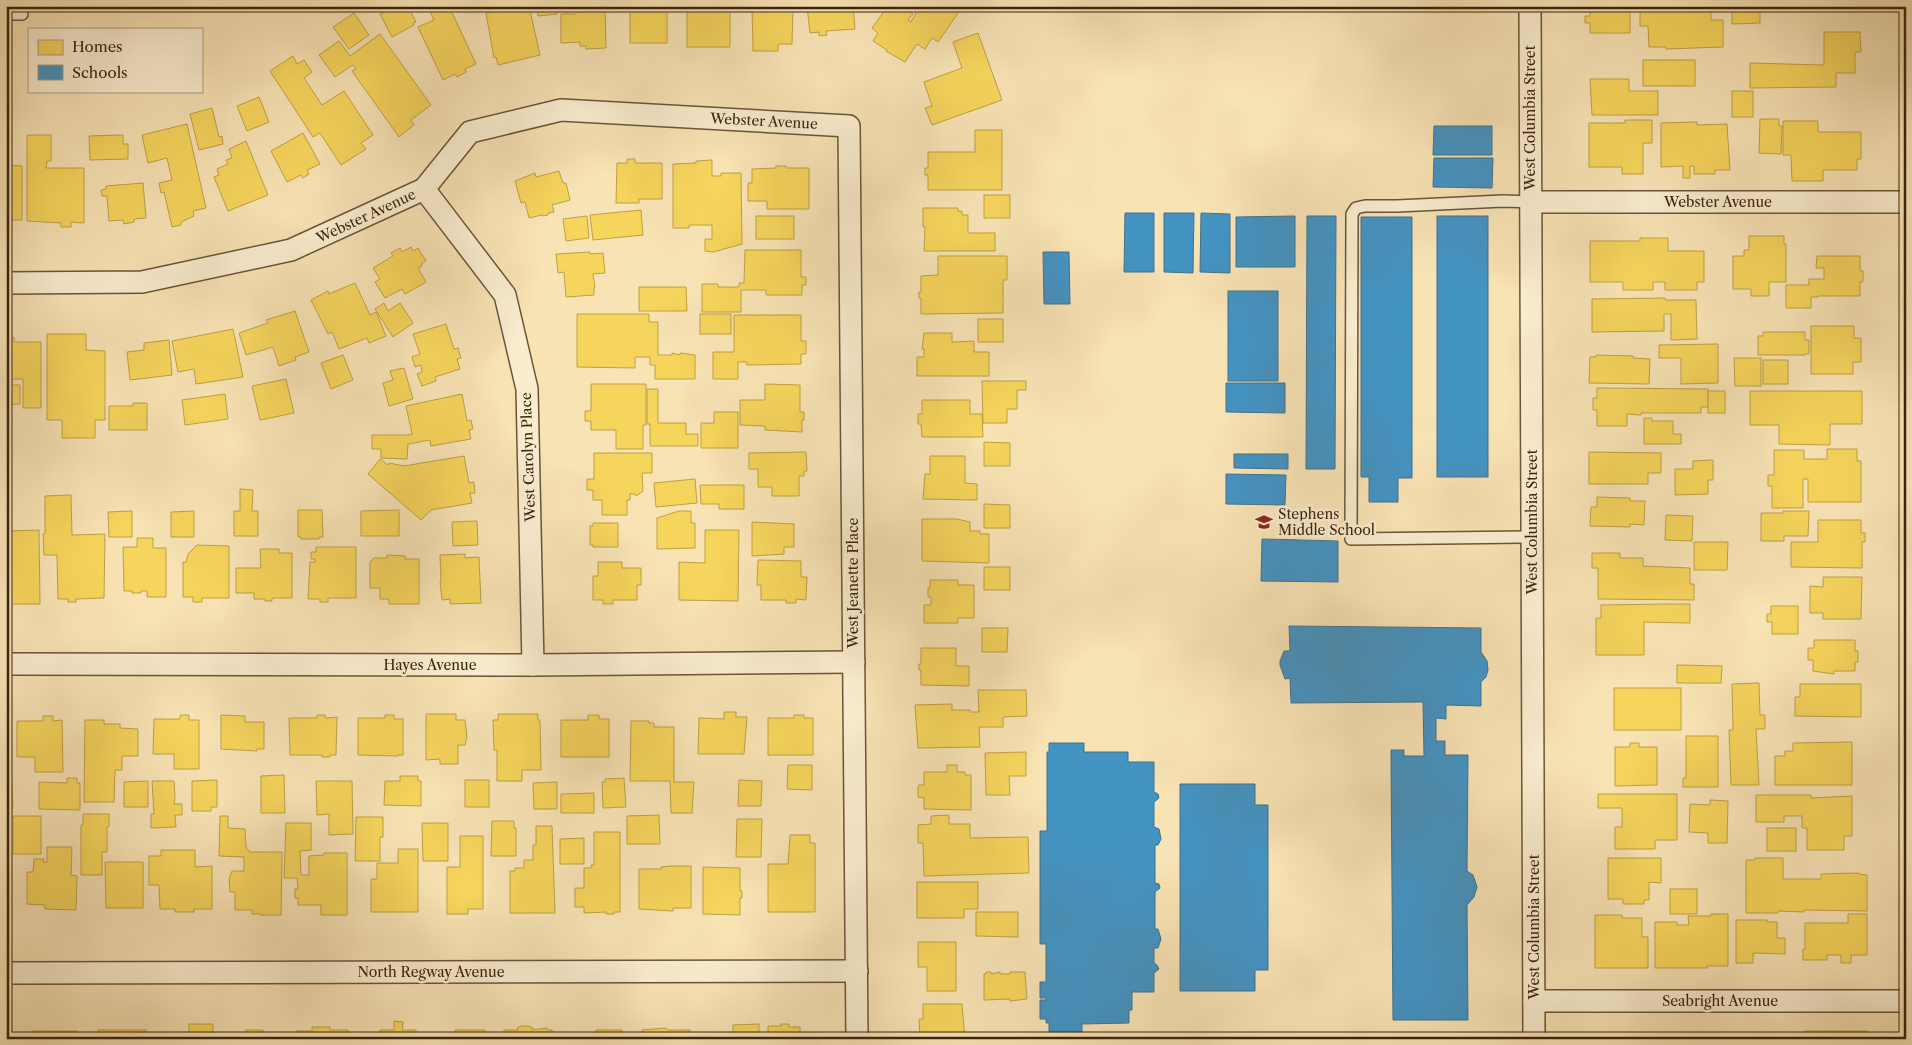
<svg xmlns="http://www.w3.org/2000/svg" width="1912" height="1045" viewBox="0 0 1912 1045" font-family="'Libre Caslon Text',serif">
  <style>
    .homes { fill: #f6d55c; stroke: #bea045 }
    .schools { fill: #4393c3; stroke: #41728d }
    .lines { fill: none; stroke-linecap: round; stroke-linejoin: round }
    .service-casing { stroke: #6a5438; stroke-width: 14 }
    .minor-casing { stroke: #6a5438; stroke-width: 24 }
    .service { stroke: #faedcf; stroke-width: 11 }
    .minor { stroke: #faedcf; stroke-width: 21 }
    .labels { text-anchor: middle; stroke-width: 5; stroke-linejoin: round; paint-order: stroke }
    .street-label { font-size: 14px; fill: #3b240e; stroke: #faedcf }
    .poi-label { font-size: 14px; fill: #3b240e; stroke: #faedcf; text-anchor: start }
  </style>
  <rect width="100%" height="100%" fill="#f8e3b5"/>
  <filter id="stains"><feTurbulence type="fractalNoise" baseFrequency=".004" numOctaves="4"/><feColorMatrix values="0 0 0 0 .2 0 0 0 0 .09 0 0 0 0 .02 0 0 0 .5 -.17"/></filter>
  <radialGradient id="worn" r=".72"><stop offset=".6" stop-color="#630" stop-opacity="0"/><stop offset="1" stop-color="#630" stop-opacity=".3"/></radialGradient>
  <g class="homes">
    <path d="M395,6H408L416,22L413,23L414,25L392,37L380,14Z"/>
    <path d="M430,6H449L476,64L465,69L466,72L457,77L455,74L443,80L418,27L434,20L428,7Z"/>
    <path d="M496,6H529L540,55L498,65L496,57L494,58L486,13L497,11Z"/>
    <path d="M536,6H557V14L538,16Z"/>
    <path d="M576,6H605L606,48L586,49V46H580V42L561,43V14H576Z"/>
    <path d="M694,6H730V47H687V12H694Z"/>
    <path d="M807,6H853L855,29L826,31L827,35L819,36V32L810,33Z"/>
    <path d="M897,6L913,14L908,20L911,22L920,6H963L938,42L932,38L925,49L917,44L905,62L886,51L887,50L873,41L878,33L872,28L885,10L891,13Z"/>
    <path d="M1590,6H1630V33H1590V23H1585V16H1590Z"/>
    <path d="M1640,6H1711V20H1723V47L1666,49V47H1649L1648,26H1640Z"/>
    <path d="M1732,6H1760V23L1732,24Z"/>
    <path d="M752,7L793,8L792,44H778V51H753Z"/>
    <rect x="630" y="8" width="37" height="35"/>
    <path d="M354,13L369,35L349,49L333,27Z"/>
    <path d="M1824,32H1860L1861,52H1855V73H1836V87L1750,88V63L1824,65Z"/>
    <path d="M978,33L1002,100L932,125L925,108L932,106L924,82L962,68L953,42Z"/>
    <path d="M380,34L431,105L411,120L414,125L399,137L352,71L356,69L353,65L335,77L319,55L339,41L350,56Z"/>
    <path d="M293,56L297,64L304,60L312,72L304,78L322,105L344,91L373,135L361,143L366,149L341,165L320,133L313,137L270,71Z"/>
    <rect x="1643" y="60" width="52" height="26"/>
    <path d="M1590,79H1629V91H1658V115H1592Z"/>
    <rect x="1732" y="91" width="21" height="26"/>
    <path d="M259,97L269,122L247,131L237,106Z"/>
    <path d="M212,108L219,137L222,136L223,144L199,150L190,114Z"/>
    <path d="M1760,119H1779V126H1782L1781,154L1759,153Z"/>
    <path d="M1625,120H1652V143H1643V174H1622V167H1589V123H1625Z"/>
    <path d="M1783,121H1818V132H1861V159H1857V170H1823V181H1792L1791,155H1783Z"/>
    <path d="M1697,122V125L1727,124L1730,170H1715V174H1694V166H1690V178H1683V166L1661,167V123Z"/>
    <path d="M187,124L206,208L193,211L194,216L181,222V225L172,227L164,192L161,193L159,183L172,180L167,158L148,163L142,135Z"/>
    <path d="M975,130H1002V190H928V175H925V168H928V152H975Z"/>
    <path d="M303,133L320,164L307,170L309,174L303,178L301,175L287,182L271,151Z"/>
    <path d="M27,135H51V161H47L46,168H84V223L71,222V227H61V223L27,221Z"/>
    <path d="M123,135V144H128V159L90,160L89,136Z"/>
    <path d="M246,141L268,195L228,211L214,177L219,175L217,169L228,164L226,160L232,158L229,149Z"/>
    <path d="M627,159H635V163H662V199H639V203H616L617,163H627Z"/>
    <path d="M712,160V176H721V173H741L742,244L713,252L705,251V239H712V225H689V228H673V164L696,163V161Z"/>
    <path d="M6,165L22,166V220H6Z"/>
    <path d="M776,166H786V168H809V209H767V201H748V183H752V169L776,168Z"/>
    <path d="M559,171L563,183H566L570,200L552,205L554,212L548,213V215L543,216L542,215L529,218L525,202L521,203L515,181L535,173L536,177Z"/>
    <path d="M143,183L146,218L134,219V222L124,224L123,220L109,221L107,196H102L101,190L106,189V186Z"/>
    <rect x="984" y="195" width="26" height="23"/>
    <path d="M923,208H958V211H962V215H968V233H995V251H924L925,227H923Z"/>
    <path d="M641,210L643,235L593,240L590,215Z"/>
    <path d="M587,216L589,238L566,241L563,219Z"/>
    <rect x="756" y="216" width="38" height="23"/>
    <path d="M1749,236H1784V244H1786V282H1769V296H1751V289H1733V256H1744V250H1749Z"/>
    <path d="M1640,238H1668V251H1704V282H1697V290H1665V282H1653V290H1623V282H1590V241H1640Z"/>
    <path d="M411,247L413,251L418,248L426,261L421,264L422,266L418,268L426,282L405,294L402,289L385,298L375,282L380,279L373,268L393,256L391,253L400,248L402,252Z"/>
    <path d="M745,250H801V277H806V285H802V295H766V290H741V312H702V284H718V287H739V283H744Z"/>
    <path d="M590,252V254L603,253L605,273L593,274L595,288H594V295L566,297L564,272L558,273L556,254Z"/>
    <path d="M938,256H1007V280H1003V313L921,314V298H919V292H921V276L938,275Z"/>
    <path d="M1817,256H1860V271H1863V282H1860V296H1818V297H1811V308H1786V285H1809V279H1824V268H1816Z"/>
    <path d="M355,283L370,315L376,312L386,336L369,343L367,338L339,349L332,332L328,334L311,300L328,291L329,294Z"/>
    <path d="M639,287H686L687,311H639Z"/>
    <path d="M1665,298V300H1696L1697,339L1671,340V314H1664V331L1592,332V299Z"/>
    <path d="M384,303L388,311L400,303L413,323L393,337L375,309Z"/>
    <path d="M295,311L309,352L295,357L296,360L279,366L273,347L246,355L239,333L268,323L266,320Z"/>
    <path d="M577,314H649V322H658V355H672V353L680,355V353L695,355V379H655V365H650V357H635V368L577,367Z"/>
    <rect x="700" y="314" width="31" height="20"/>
    <path d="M734,315H801V341H806V354H801V364L747,365V362H738V379H713V352H734Z"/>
    <rect x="978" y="319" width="25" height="23"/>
    <path d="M446,324L454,349L458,348L461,358L457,359L460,369L435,377L436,381L422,386L417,374L422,372L421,365L415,367L412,357L420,354L413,334Z"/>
    <path d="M1811,326H1854V338H1861V362H1853V374H1811Z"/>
    <path d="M233,329L243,377L196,384L194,369L178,372L172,341Z"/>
    <path d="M1763,332H1805V340H1809V354H1805V355H1758V336H1763Z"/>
    <path d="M924,333H952V342L974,341V352H989V376H917V357H924V349H922Z"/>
    <path d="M47,334H86V350L105,351V420H95V438H62V420H47Z"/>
    <path d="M6,337H14V342H41V408H23V379H6Z"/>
    <path d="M169,340L172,375L130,380L127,352L144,350V343Z"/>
    <path d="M1718,344V383L1681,384V358H1659V345Z"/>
    <path d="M343,355L353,380L331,389L321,363Z"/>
    <path d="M1596,355L1633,356V358L1650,359L1649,384L1589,383L1590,357H1596Z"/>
    <path d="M1734,358H1761V386H1735Z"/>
    <rect x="1763" y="360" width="25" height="24"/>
    <path d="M404,368L413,399L389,406L383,383L393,380L390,371Z"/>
    <path d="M286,379L294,413L260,420L252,386Z"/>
    <path d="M982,381H1026V390H1017V409H1007V423H983Z"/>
    <path d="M591,384H646V425H643V449H616V430H591V421H585V411H591Z"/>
    <path d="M765,384L800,385V412H804V420H802V432L765,430V426L740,425V400H765Z"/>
    <path d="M6,385H20V404L6,405Z"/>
    <path d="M1597,388L1708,389V407H1701V413H1641V415L1627,414V426H1597V410H1593V398H1597Z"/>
    <path d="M647,389H658V423H686V434H698V446H650V424H647Z"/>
    <rect x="1708" y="391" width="17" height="22"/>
    <path d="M1750,391H1862V424H1830V445L1779,444V425H1750Z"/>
    <path d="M225,394L228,419L185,425L182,400Z"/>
    <path d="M462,394L467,421L471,420L473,429L469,430L471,439L431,446L430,440L408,444L407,459L381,458V449H372V435H408L412,434L406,406Z"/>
    <path d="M922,400H970V414H982L983,437H922L921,424H918V414H922Z"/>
    <path d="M133,403H147V430H109V406H133Z"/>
    <path d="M714,412H738V448H701V423H714Z"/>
    <path d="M1644,418H1652V421H1673V434H1681V444H1644Z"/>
    <path d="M984,442L1010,443V466H984Z"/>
    <path d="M1827,449H1857V461H1861V502H1808V479H1803V508H1772V486H1768V475H1774V450H1804V459H1827Z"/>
    <path d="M806,452L807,471H804V476H799V496H772V487H758V469H749V453Z"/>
    <path d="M1589,452L1661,453V473H1648V484H1589Z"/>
    <path d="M594,453H652V473H642L643,491L636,496L635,494H630V500H627V515H602V500H593V490H587V479H594Z"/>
    <path d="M464,456L469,483L474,482L475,493H470L472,503L431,510L421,520L368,474L380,459L388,465L389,463L404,466Z"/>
    <path d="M930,456H965V483L977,484V500L923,499L925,474H930Z"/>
    <path d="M1713,460V480H1708V494L1675,495V469H1693V461Z"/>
    <path d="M695,479L697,503L656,507L654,483Z"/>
    <path d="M700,485H744V509H719V504H701Z"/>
    <path d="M240,489L253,490L252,511H258V536H234V511H240Z"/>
    <path d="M71,495L72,535L105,534L104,598L76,599V602H68V599H58L57,555H44L43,534H45V496Z"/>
    <path d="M1597,497L1630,498V501H1645L1644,525L1630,524V527L1590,526L1591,507H1597Z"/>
    <path d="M984,504L1010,505V528H984Z"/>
    <path d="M298,510H322L323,537H319V539H301V537H298Z"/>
    <path d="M399,510V536H361V511Z"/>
    <path d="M132,511V537H109L108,512Z"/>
    <path d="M194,511V537H171V512Z"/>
    <path d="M679,511H691V523H695V548L657,549V518Z"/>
    <path d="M1783,511H1809L1808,536H1784V541H1761V513H1783Z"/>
    <path d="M1666,515L1693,516L1692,541L1665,540Z"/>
    <path d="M922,519H957L970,522V531H980V534H989V563L922,561Z"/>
    <path d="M1818,520H1861V533H1865V542H1862V568L1791,567V542H1818Z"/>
    <path d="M477,521L478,545L453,546L452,522Z"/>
    <path d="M752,522L794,524V547H784V554L752,556Z"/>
    <path d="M593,523H618V547H593V545H590V526H593Z"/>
    <path d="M39,530L40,604H9V599H6V574H9V531Z"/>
    <path d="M705,530H739L738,601L679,600V562L705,563Z"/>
    <path d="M137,538H153V548H166V597H147V591H141V593H132V591H124L123,547H137Z"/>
    <path d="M1694,542H1728L1727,570H1694Z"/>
    <path d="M197,545L229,546V598H202V602H193V597H183V562H186L188,554Z"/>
    <path d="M316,547H356V598H328V602H320V599H308L310,562H315V559H311V552H316Z"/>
    <path d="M260,549H279V553H292V598H272V601H265V599H254V593H236V568H261Z"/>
    <path d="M1592,553H1620V558H1643V566L1690,568V584H1694V600L1598,599V568H1592Z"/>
    <path d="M465,554V558L479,557L481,603L450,604V599L442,600L440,582H441L440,555Z"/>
    <path d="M387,555L405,556V559H419V604H389V599H380V588H370V562L374,558H387Z"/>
    <path d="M758,560L801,561V577H807L806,600L796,599V603H786V600H761V585H757Z"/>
    <path d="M598,562H622V568H641V585H637V600H613V604H603V600H593V576H598Z"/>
    <rect x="984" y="567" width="26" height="23"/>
    <path d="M1823,577H1862L1861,619H1823V613H1810V586L1823,587Z"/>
    <path d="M930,580H958V585H974V618H958V623H924V605H931V597H928V588H930Z"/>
    <path d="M1664,604H1690V623L1644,622V655H1596V618H1601V605Z"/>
    <path d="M1771,606H1798V634H1772V622H1767V614H1771Z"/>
    <path d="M982,628H1008L1007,652H982Z"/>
    <path d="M1814,640H1855V651H1858V662H1855V671H1834V674L1813,671V660H1808V648H1814Z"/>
    <path d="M921,648H956V666H969V686L921,685V670H919V664H921Z"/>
    <path d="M1677,665L1722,666L1721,683H1677Z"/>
    <path d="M1759,683L1760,715H1765V729H1756L1759,785H1731L1729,730H1733L1732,684Z"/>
    <path d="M1800,684H1861V717L1795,716V697H1800Z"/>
    <rect x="1614" y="688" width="67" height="42"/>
    <path d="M978,690H1026L1027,716L1003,717V727H979L980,747L918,748L915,705L952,704V710H970V712H979Z"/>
    <path d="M724,712H736V717H747L744,754H698L699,718L724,719Z"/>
    <path d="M426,714H456V720H465L467,737L465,745H458V764H440V759L426,760Z"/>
    <path d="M498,714H538V720H540L541,770H522V781H497V750H494L493,720H498Z"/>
    <path d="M180,715H189V720H199V769H174V754H153L154,719H180Z"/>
    <path d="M221,715L245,716V722H264V749H257V751L221,749Z"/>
    <path d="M317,715H325V718L337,717L336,755H330V757H322V755H290L289,718H317Z"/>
    <path d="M385,715H394V719H403V755H398V756L358,755V718H385Z"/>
    <path d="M588,715H599V719H609V757H561V720H588Z"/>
    <path d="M794,715H804V718H813V755H768V718H794Z"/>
    <path d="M43,716H53V721L62,720L63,772H35V757H17V721H43Z"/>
    <path d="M85,720H104V724H120V728L138,729V756H122V770H115L114,802H84Z"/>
    <path d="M631,721H649V723H654V727H674V782H694L692,813H671L670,781H630Z"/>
    <path d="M1686,736H1718V787H1683V778H1686Z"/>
    <path d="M1852,742V785H1775V756H1785V751H1793V743Z"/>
    <path d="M1630,743H1639V747H1657V785L1615,786V747H1630Z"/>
    <path d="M1026,752V776H1009L1010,795H986L985,753Z"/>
    <path d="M788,765H812V790L787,789Z"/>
    <path d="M947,765H957V772H965V775H971V810L924,809V798L918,797V787L919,785H924V772H947Z"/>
    <path d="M284,775L285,813H261V776Z"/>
    <path d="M400,776H418V781H421V806L384,805L385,781H400Z"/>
    <path d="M67,778H77V783H80V810L39,809V782L67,783Z"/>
    <path d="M624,778L626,807L603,808L602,782H605V779Z"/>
    <path d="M217,780V807H211V811H192V781Z"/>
    <rect x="465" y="780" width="24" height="27"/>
    <path d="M739,780L762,781L761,806H738Z"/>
    <path d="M148,781V807H124V782Z"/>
    <path d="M152,781H174L175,798L174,804H182V815H175L176,827L151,828V814H154Z"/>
    <path d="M316,781H352L353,834L329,835V814L317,815Z"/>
    <path d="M6,782H12L13,809H6Z"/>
    <path d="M557,782V809H534L533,783Z"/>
    <path d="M594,793V813H561V794Z"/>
    <path d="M1598,794H1677V840H1655V849H1615V827H1622V808H1598Z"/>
    <path d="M1756,795H1811V798L1852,796V836H1844V850H1807V828H1802V816H1784V822H1756Z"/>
    <path d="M1710,800L1728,801L1727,843H1708V833L1689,832L1690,804L1710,805Z"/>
    <path d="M83,814H109V827H107V852H102V875H81V825H83Z"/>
    <path d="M659,815L660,844H627V816Z"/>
    <path d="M949,815V824H970V838L1028,837L1029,873L924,876L923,843H918V825L931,824V816Z"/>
    <rect x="13" y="816" width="28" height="38"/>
    <path d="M220,816H228V828L245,829L246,847L250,852H282L281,915H260V914H252V910H235V892H230L229,879L232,871H244V857L219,856Z"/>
    <path d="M356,817H383V837H380V861H355Z"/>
    <path d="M737,819H762L761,857H736Z"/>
    <path d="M492,821H514V828H516V856H491Z"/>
    <path d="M286,823H311V850L300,851L301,875H309V856L324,855V853H347V915H321V905H298V898H295V889H298L297,878H284Z"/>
    <path d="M422,823H448V861H423Z"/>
    <path d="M536,826H552L555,913H510V871H515V868H524V860H533V845H536Z"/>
    <rect x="1767" y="828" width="29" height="23"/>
    <path d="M594,832H620V912H614V914H606V912L584,913V907H575V888H584V868H591V865H594Z"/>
    <path d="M790,835H810V843H815V912H768V864H788Z"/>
    <path d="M460,836H483V909H468V914H447V867H460Z"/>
    <path d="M584,838V864H560V839Z"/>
    <path d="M47,847H72L71,875L77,876L76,910L45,909V905L27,904V872H33L34,859H44L43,862H47Z"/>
    <path d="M398,849H418V912H371V879H377V863H398Z"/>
    <path d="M161,850H195V867L212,866V909H194V912H175V909H160L159,885H149V856H161Z"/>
    <path d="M6,856L8,909H6Z"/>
    <path d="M1608,858H1661V883L1649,882V900H1644V904H1623V899H1608Z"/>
    <path d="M1755,858H1783V879H1821V874L1859,873V874L1867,875V911L1804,910V912L1778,911V913H1746V860H1755Z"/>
    <path d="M105,862H143V908H106Z"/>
    <path d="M671,866H691V908H673V911L639,909V869H661V867Z"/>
    <path d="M703,867L740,868V891H742V898H740V915L703,914Z"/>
    <path d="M917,882H978V909H964V918H917Z"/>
    <rect x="1670" y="889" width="27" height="25"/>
    <path d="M976,912H1018V937L976,936Z"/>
    <path d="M1711,914H1728V966H1707V968H1655V922H1677V925H1689L1688,916H1711Z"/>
    <path d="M1848,914H1867V955H1851V963H1841V955H1827V960H1803V949H1805V923H1848Z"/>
    <path d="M1595,915H1622V918H1642V937H1648V968H1595Z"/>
    <path d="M1736,920H1767V922H1777V938H1785V954L1753,953V963H1736Z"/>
    <path d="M918,942H956V991H927V967H918Z"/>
    <path d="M986,972H991V974L1000,972V974H1010V972H1025L1027,999L1010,1001V999L984,1000V974H986Z"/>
    <path d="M923,1004H962L965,1039L920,1038L919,1019H923Z"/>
    <path d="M394,1021L403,1022L402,1030H416V1039H380V1030H394Z"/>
    <path d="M189,1024H213V1039H174V1034H189Z"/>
    <path d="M759,1024V1039H710V1033H733V1025Z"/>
    <path d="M781,1024H789V1027H800V1033H819V1039H768V1026H781Z"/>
    <path d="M521,1026H528L533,1028L532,1030L547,1028V1030H552V1039H504V1030H518L517,1028Z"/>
    <path d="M312,1027H330V1030H348V1039H297L296,1031H312Z"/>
    <path d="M666,1028L668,1030H690V1039H642V1030Z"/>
    <rect x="98" y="1030" width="48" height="9"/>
    <path d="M246,1030H263V1036H279V1039H246Z"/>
    <path d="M455,1030H485V1039H435V1035H455Z"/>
    <path d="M596,1030H622V1039H578V1036H596Z"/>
    <rect x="32" y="1031" width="45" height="8"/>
    <rect x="1805" y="1031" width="62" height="8"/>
  </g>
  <g class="schools">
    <path d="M1434,126H1492V155H1433Z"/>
    <path d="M1434,158H1493L1492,188L1433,187Z"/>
    <path d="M1125,213H1154V272H1124Z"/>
    <path d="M1164,213H1194L1193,273L1164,272Z"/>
    <path d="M1201,213L1230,214V273L1200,272Z"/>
    <path d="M1295,216V267H1236V217Z"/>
    <path d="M1307,216H1336L1335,469H1306Z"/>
    <rect x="1437" y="216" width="51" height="261"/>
    <path d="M1361,217H1412V478H1398V502H1369V477H1361Z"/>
    <path d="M1043,252H1069L1070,304H1044Z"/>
    <rect x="1228" y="291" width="50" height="90"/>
    <path d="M1226,383H1285V413L1226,412Z"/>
    <path d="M1234,454H1288V469L1234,468Z"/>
    <path d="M1226,474L1286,475L1285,505L1226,504Z"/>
    <path d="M1262,539L1338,541V582L1261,581Z"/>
    <path d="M1289,626L1481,628V652L1487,661L1488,670L1486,677L1481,682V706L1446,705V719L1436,718V741H1445V755H1468L1467,871L1473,875L1477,887L1474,897L1467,905L1468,1020H1393L1391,755V750H1404V756H1424L1423,702L1291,703L1290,678L1285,679L1280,665V661L1284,651H1290Z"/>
    <path d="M1049,743H1084V752H1128V762H1154V792L1158,794L1159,798L1154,802V827L1159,829L1161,839L1158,845H1155V883L1159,884L1160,888L1155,892V929H1158L1161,939L1158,948H1154V963L1157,965L1159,969L1154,973V992H1132V1010H1129V1023L1082,1024V1032H1049V1023H1046V1019H1040V1000H1046V998H1040V982H1046V944H1040V831H1047V752H1049Z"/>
    <path d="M1180,784H1255V805H1268V970H1255V991H1180Z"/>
  </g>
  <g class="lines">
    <g class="service-casing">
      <g id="service">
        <path d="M6,14H22"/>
        <path d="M1531,202L1503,201L1397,206H1365L1356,208L1352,214L1351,539L1532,537"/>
      </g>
    </g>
    <g class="minor-casing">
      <g id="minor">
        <path d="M1530,6L1534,1039"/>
        <path d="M424,189L505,295L527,389L533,665"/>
        <path d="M1531,202H1906"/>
        <path d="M6,283L142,282L291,250L424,189L470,132L561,110L849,126L857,1039"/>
        <path d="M6,664L533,665L854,662"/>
        <path d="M6,973L857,971"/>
        <path d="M1534,1001H1906"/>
      </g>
    </g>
    <use href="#service" class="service"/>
    <use href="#minor" class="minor"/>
  </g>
  <defs>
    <g id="school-bare" transform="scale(1.35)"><path d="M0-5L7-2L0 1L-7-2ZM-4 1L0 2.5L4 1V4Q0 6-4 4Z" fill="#8f2418" stroke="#faedcf" stroke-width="2.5" paint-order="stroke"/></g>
  </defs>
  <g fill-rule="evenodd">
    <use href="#school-bare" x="1264" y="522"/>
  </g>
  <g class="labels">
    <g class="street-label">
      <text transform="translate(1530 118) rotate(-90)" y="5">West Columbia Street</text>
      <text transform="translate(764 121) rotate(3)" y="5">Webster Avenue</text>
      <text x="1718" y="207">Webster Avenue</text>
      <text transform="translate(366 216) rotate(-25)" y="5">Webster Avenue</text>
      <text transform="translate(528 457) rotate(-92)" y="5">West Carolyn Place</text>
      <text transform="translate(1532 522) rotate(-90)" y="5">West Columbia Street</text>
      <text transform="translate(853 583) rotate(-90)" y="5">West Jeanette Place</text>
      <text x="430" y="670">Hayes Avenue</text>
      <text transform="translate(1534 927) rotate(-90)" y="5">West Columbia Street</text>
      <text x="431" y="977">North Regway Avenue</text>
      <text x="1720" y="1006">Seabright Avenue</text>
    </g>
    <g class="poi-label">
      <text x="1278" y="519">Stephens<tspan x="1278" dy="16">Middle School</tspan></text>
    </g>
  </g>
  <rect width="1912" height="1045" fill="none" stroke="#f8e3b5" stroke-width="25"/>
  <rect x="8" y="8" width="1897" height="1030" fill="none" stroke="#3b240e" stroke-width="2.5"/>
  <rect x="12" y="12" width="1887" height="1020" fill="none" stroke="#3b240e"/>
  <rect x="28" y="28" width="175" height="65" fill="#faedcf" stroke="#ae9d82"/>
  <rect x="38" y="40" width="25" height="15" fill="#f6d55c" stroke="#ae9d82"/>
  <text x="72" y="52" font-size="15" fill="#3b240e">Homes</text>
  <rect x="38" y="65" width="25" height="15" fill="#4393c3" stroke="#ae9d82"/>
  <text x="72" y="78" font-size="15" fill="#3b240e">Schools</text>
  <rect width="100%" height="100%" filter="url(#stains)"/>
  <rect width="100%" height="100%" fill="url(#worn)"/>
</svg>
